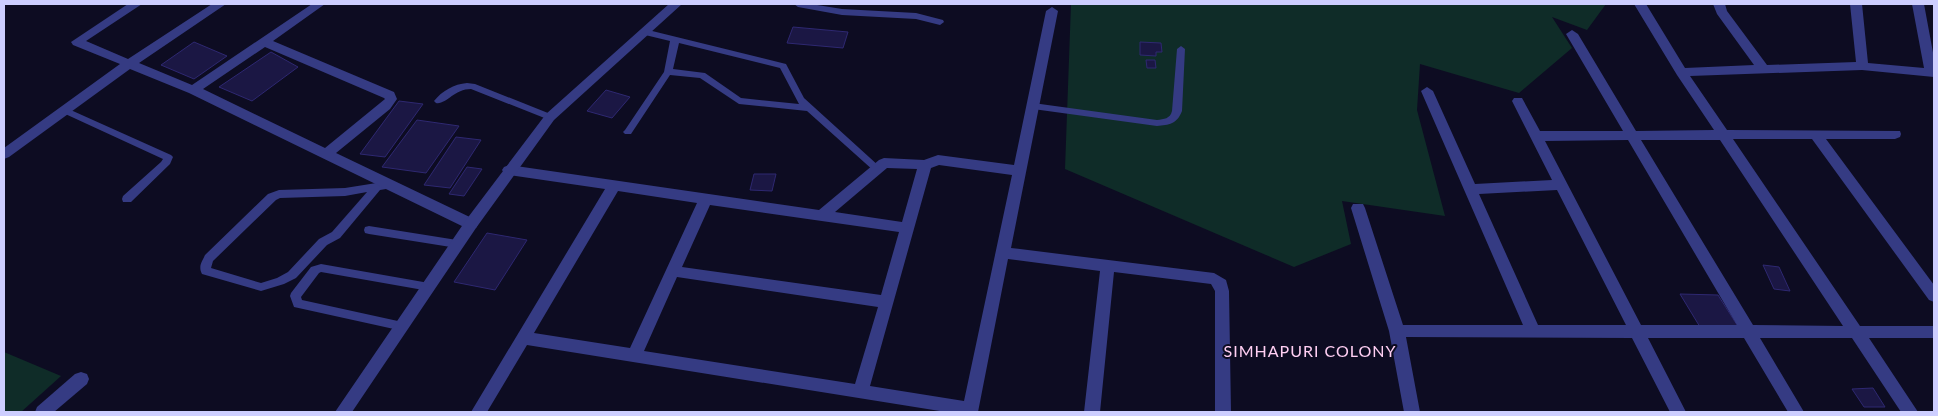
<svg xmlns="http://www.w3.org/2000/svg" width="1938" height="416" viewBox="0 0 1938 416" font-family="Lato,sans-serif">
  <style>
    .green { fill: #0f2c28 }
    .building { fill: #1b1744; stroke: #2e2871 }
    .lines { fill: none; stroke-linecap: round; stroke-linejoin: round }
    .service { fill: #353b83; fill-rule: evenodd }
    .minor { fill: #353b83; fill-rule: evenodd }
    .tertiary { fill: #353b83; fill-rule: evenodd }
    .labels { text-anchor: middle; stroke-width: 4; stroke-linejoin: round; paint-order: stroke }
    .neighbourhood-label { font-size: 16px; letter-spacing: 1px; fill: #ffcff3; stroke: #0d0c22 }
  </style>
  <rect width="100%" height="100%" fill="#0d0c22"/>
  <g class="green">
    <path d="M1071,4H1606L1587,30L1552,17L1572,48L1519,93L1420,64L1417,110L1445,216L1342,201L1351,244L1294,267L1065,169Z"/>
    <path d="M4,352L61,376L21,412H4Z"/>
  </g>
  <g class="building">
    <path d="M793,27L848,32L843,48L787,43Z"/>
    <path d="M194,42L227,56L194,79L161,65Z"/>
    <path d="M1140,42L1161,43L1162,52H1156V56L1140,55Z"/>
    <path d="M271,52L298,67L252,101L219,87Z"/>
    <path d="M1146,60H1155L1156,68H1147Z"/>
    <path d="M606,90L630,97L612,118L587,111Z"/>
    <path d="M399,101L423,104L385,157L360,154Z"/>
    <path d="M417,120L459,126L426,173L382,167Z"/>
    <path d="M456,137L481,140L450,188L424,185Z"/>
    <path d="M467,167L482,169L464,196L449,194Z"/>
    <path d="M754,174H776L772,191L750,190Z"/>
    <path d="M487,233L527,240L495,290L454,282Z"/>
    <path d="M1763,265L1779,267L1790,291L1774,289Z"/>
    <path d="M1680,294L1718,295L1739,328L1700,327Z"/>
    <path d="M1873,388L1885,407H1864L1852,389Z"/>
  </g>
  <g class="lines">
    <g class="service">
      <path d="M794,4H811L842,9L916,13L943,20L944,22L940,25L916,19L842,15L798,7Z"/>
      <path d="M644,29L786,64L804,98L880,167L882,169L880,171H874L807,111L739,104L700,78L670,75L631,134H625L623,132L625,130L664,72L670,41L641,34L640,32L641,30ZM679,43L780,68L799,104L741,98L705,73L673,69Z"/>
      <path d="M1181,46L1185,49L1182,111C1177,124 1169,125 1157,126L1033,109L1028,106L1033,103L1157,120C1164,119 1170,119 1172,111L1177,49Z"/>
      <path d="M467,83L475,84L553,115L555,117L553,119H547L471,89C454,89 446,105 436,103L434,101C442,91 454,84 467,83Z"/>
      <path d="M64,107L171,155L173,157L170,164L131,202H123L122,199L123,196L161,162L163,159L61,112L59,110L61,108Z"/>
      <path d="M389,181L394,185L392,188L380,190L340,238L327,245L296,278L284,284L261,291L202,274C198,266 202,262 205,255L268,194L279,190L345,188ZM367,192L332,232L319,239L288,272L277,278L261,283L211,268L213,261L276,200L280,198L345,196Z"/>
      <path d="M369,226L457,240L461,241L462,244L461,247L457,248L369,234L365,233L364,230L365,227Z"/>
      <path d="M321,264L429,283L433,284L434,287L433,290L429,291L321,272L319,273L301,297L302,300L407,323L408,326L407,329L403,331L294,307L290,296L291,293L311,267Z"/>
    </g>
    <g class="minor">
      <path d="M128,4H142L86,41L128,59L212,4H226L139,63L192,85L312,4H325L273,41L394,92L397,99L390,109L336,153L476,220L478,224L476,228H466L189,93L130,69L9,157L4,159V148L120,64L73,45L71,42ZM265,47L384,98L385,99L325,148L203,89Z"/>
      <path d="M1634,4H1646L1685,68L1754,65L1717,14L1713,4H1725L1727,11L1767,65L1856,62L1850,4H1862L1868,63L1924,68L1912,4H1924L1934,58V77L1862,70L1690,76L1727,130L1900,131L1901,134L1900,137L1895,139H1826L1934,285V302L1929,300L1812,139H1733L1860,326H1934V338H1869L1918,412H1901L1852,338H1760L1804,412H1788L1744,338H1648L1686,412H1670L1632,338L1406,337L1420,412H1404L1389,331L1351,208L1353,204H1363L1365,208L1403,325H1523L1421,91L1427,87L1433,91L1475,184L1552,180L1512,101L1514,98H1522L1540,131H1623L1566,34L1572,30L1578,34L1636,131L1714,130L1677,75ZM1628,140L1737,325H1641L1545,141ZM1641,140H1720L1843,326L1753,325ZM1557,190L1626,325H1538L1479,194Z"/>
      <path d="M1052,7L1058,11L1011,248L1214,273L1226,280L1229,291L1231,412H1215V291L1211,284L1114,272L1100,412H1084L1100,271L1008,259L978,412H946L527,345L487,412H471L605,189L509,175L504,173L502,170L504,167L509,165L819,210L879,160L884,158L924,160L938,155L1014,165L1046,11ZM939,165L1012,175L964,401L870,386L931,168ZM887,168L917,169L902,222L835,212ZM618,191L697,203L630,348L534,333ZM710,205L899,232L881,295L682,267ZM677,277L878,307L855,384L644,351Z"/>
      <path d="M81,372L87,374L89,379L87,384L54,412H35L37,407L75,374Z"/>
    </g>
    <path class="tertiary" d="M669,4H682L554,120L476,228L352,412H335L466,220L546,114Z"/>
  </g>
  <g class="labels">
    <g class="neighbourhood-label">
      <text x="1310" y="357">SIMHAPURI COLONY</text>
    </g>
  </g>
  <rect width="1938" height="416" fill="none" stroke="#cdceff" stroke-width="10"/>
</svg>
